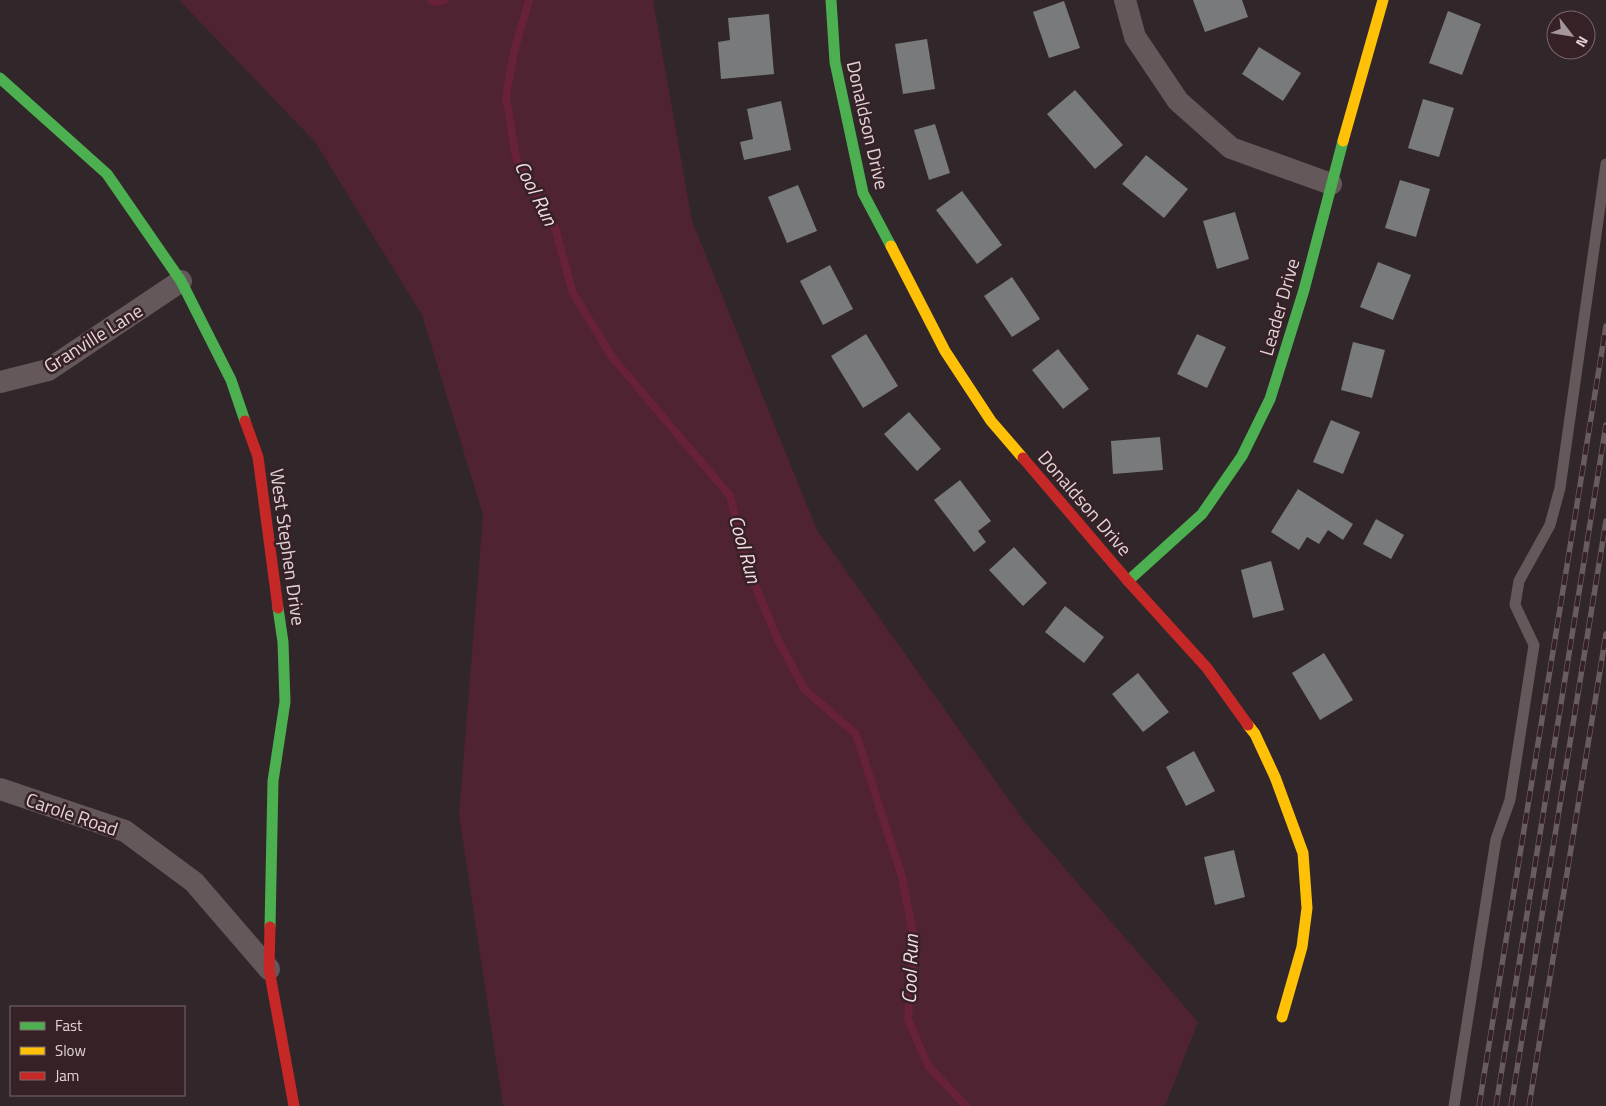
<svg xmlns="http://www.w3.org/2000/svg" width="1606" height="1106" viewBox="0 0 1606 1106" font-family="'Titillium Web',sans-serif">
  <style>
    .green { fill: #4f2331 }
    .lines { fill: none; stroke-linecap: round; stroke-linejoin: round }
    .stream { stroke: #67213a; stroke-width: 8 }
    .building { fill: #797a7c }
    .lane { stroke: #64585b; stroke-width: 11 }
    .street { stroke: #64585b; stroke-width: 22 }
    .fast { stroke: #4caf50; stroke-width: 11 }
    .slow { stroke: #ffc107; stroke-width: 11 }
    .jam { stroke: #c62828; stroke-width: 11 }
    .rail-casing { stroke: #675c5f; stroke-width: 5.5 }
    .rail { stroke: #362127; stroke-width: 4; stroke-dasharray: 11; stroke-linecap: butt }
    .labels { text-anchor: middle; stroke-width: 5; stroke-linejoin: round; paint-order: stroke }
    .street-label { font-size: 19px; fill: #e2d3d7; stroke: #362127 }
    .water-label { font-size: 20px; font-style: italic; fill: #f4dbe1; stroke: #362127 }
  </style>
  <rect width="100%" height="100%" fill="#312629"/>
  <path class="green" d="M179,0H653L692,221L817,530L1024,821L1198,1022L1165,1106H503L459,815L483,515L422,315L315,142Z"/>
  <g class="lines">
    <g class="stream">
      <path d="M431,0L435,2L444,0"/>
      <path d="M529,0L514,52L506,97L516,158L555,228L573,293L612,357L730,496L749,571L778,640L805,690L856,734L902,877L914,938L908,1019L928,1066L966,1106"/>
    </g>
  </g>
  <g class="building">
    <path d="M1193,0H1242L1248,17L1205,32Z"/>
    <path d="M1064,1L1080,48L1049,58L1033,12Z"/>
    <path d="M1448,11L1481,24L1462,75L1429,63Z"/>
    <path d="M769,14L774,74L721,79L718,42L730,40L728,18Z"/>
    <path d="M927,39L935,89L903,94L895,44Z"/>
    <path d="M1259,47L1301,73L1283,101L1242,74Z"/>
    <path d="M1075,90L1123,145L1095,169L1047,114Z"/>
    <path d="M1423,99L1454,108L1439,157L1408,148Z"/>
    <path d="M781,101L791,150L744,160L740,142L753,139L747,109Z"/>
    <path d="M935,124L950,173L929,180L914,130Z"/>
    <path d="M1146,155L1188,189L1164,218L1122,184Z"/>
    <path d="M1400,180L1430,189L1416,237L1385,228Z"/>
    <path d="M798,185L817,231L787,243L768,197Z"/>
    <path d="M962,191L1002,245L977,264L936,210Z"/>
    <path d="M1235,212L1249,259L1217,269L1203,221Z"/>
    <path d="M1378,262L1411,275L1393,320L1360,307Z"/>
    <path d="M830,265L853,309L823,325L800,281Z"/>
    <path d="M1012,277L1040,319L1012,337L984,296Z"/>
    <path d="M866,334L898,386L863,408L831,356Z"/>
    <path d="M1197,334L1226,347L1207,388L1177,374Z"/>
    <path d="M1353,342L1385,350L1372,398L1341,390Z"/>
    <path d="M1058,349L1089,389L1063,409L1032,370Z"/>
    <path d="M909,412L941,449L917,471L884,434Z"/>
    <path d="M1331,420L1360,432L1343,474L1313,462Z"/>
    <path d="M1160,437L1163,470L1113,474L1111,441Z"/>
    <path d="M960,480L991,521L978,531L986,542L974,552L934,500Z"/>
    <path d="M1298,489L1353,524L1343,540L1328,530L1319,544L1307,537L1299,550L1271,532Z"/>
    <path d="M1376,519L1404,535L1391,559L1363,544Z"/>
    <path d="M1014,547L1047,583L1023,606L989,570Z"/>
    <path d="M1271,561L1284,610L1253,618L1241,570Z"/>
    <path d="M1065,606L1104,637L1084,663L1045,632Z"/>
    <path d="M1324,653L1353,700L1320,720L1292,673Z"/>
    <path d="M1138,673L1169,712L1143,732L1112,694Z"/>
    <path d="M1194,751L1215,791L1186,806L1166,767Z"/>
    <path d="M1234,850L1245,897L1215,905L1204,857Z"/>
  </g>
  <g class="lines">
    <path class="lane" d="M1454,1106L1496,839L1510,800L1534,645L1515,605L1519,581L1550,525L1560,488L1606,164"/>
    <g class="street">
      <path d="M1125,0L1135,37L1178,101L1231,148L1331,184"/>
      <path d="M0,382L48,370L181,281"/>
      <path d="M0,789L125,831L194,882L269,969"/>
    </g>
    <g class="fast">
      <path d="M831,0L835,62L863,193L891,246"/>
      <path d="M0,78L107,174L181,281L231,380L245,421"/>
      <path d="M1128,581L1202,514L1242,456L1270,399L1304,290L1343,141"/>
      <path d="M270,927L273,781L285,702L283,642L278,608"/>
    </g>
    <g class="slow">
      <path d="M1343,141L1383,0"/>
      <path d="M891,246L945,351L991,421L1023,458"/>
      <path d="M1248,725L1255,734L1275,777L1303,853L1307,908L1302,947L1282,1017"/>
    </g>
    <g class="jam">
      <path d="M245,421L258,457L278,608"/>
      <path d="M1023,458L1128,581L1207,668L1248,725"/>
      <path d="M270,927L269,969L294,1106"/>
    </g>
    <g class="rail-casing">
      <g id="rail">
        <path d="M1479,1106L1606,326"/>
        <path d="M1496,1106L1606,425"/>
        <path d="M1511,1106L1606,521"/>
        <path d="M1529,1106L1606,634"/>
      </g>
    </g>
    <use href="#rail" class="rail"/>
  </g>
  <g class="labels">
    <g class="street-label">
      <text transform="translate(868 125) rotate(77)" y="7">Donaldson Drive</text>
      <text transform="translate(1279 307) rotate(-74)" y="7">Leader Drive</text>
      <text transform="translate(93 338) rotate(-32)" y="7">Granville Lane</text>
      <text transform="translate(1085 503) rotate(49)" y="7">Donaldson Drive</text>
      <text transform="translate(288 547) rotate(82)" y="7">West Stephen Drive</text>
      <text transform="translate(72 814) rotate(19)" y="7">Carole Road</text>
    </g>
    <g class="water-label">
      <text transform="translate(536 193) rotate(63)" y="7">Cool Run</text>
      <text transform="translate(745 549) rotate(74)" y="7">Cool Run</text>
      <text transform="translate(910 969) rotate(-88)" y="7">Cool Run</text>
    </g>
  </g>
  <rect x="10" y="1006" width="175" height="90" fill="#362127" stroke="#7b686d"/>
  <rect x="20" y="1022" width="25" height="8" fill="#4caf50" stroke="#7b686d"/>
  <text x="55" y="1031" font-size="15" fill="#e2d3d7">Fast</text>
  <rect x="20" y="1047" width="25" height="8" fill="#ffc107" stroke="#7b686d"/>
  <text x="55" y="1056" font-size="15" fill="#e2d3d7">Slow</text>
  <rect x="20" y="1072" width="25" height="8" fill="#c62828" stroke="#7b686d"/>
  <text x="55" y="1081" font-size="15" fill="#e2d3d7">Jam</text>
  <g transform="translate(1571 35) rotate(121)"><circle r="24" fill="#362127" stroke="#7b686d"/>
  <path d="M0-4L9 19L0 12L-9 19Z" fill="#a4969a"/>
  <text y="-8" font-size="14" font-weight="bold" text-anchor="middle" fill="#e2d3d7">N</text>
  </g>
</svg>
